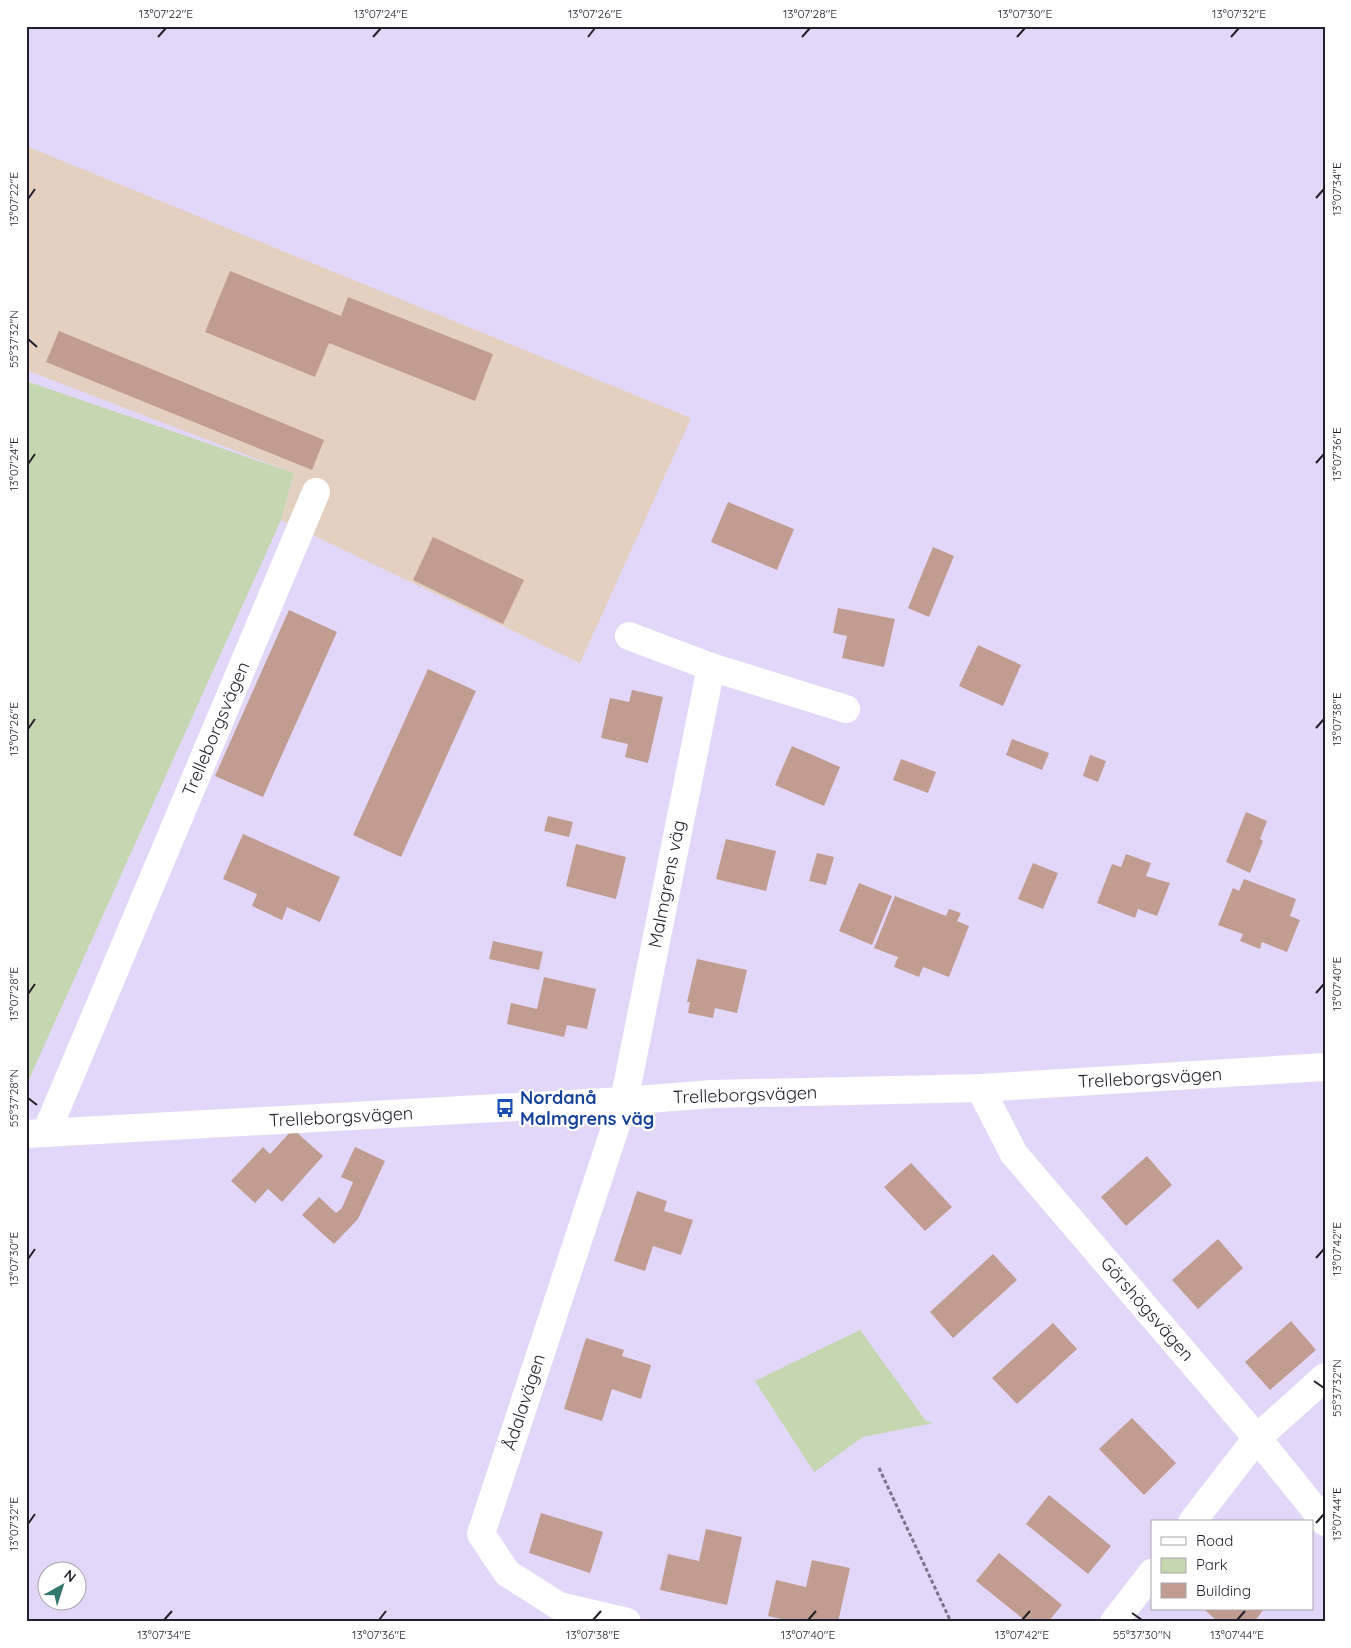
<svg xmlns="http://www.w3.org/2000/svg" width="1351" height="1648" viewBox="0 0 1351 1648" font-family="Quicksand,sans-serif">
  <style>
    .industrial { fill: #e4d0c1 }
    .green { fill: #c5d7b0 }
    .building { fill: #c19c90 }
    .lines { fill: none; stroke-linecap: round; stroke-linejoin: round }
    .path { stroke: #7b738a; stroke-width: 3; stroke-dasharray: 4 2.5; stroke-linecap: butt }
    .minor { stroke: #fff; stroke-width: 28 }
    .ticks { fill: none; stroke: #221e2a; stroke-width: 2 }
    .labels { text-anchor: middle; stroke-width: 4.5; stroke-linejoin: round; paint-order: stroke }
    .street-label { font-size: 18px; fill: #221e2a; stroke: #fff }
    .transit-label { font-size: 18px; font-weight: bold; fill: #164399; stroke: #fff; text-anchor: start }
    .neatline { fill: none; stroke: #221e2a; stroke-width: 2 }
    .ticks-label { font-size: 12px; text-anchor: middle; fill: #221e2a }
  </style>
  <rect width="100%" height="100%" fill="#e3d7f9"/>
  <path class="industrial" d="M26,146L691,418L580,663L281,520L294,473L26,370Z"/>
  <g class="green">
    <path d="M26,381L294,473L281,520L26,1086Z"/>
    <path d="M860,1330L926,1421L933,1423L863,1437L814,1472L755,1381Z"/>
  </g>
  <g class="building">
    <path d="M230,271L341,316L348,297L493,354L475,401L329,343L315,377L205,332Z"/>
    <path d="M59,331L324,440L312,470L46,362Z"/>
    <path d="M728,502L794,529L777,570L711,542Z"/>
    <path d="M433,537L524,580L503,624L413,580Z"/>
    <path d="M933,547L954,556L929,617L908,608Z"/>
    <path d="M838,608L895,619L884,667L842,658L847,636L833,633Z"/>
    <path d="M289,610L337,632L263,797L215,776Z"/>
    <path d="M978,645L1021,665L1003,706L959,686Z"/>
    <path d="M428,669L476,691L401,857L353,835Z"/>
    <path d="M632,690L663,697L648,763L625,757L628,744L601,738L610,698L629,702Z"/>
    <path d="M1012,739L1049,753L1042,770L1006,755Z"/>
    <path d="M792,746L840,767L824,806L775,785Z"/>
    <path d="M1090,755L1106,761L1098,782L1083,776Z"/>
    <path d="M901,759L936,772L928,793L893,780Z"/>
    <path d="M1246,812L1267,821L1260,839L1263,841L1250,873L1226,862Z"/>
    <path d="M548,816L573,822L569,837L544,831Z"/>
    <path d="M243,834L340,877L320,922L287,907L282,920L252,906L257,894L223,879Z"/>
    <path d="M726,839L776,851L766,891L716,879Z"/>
    <path d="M576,844L626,857L616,899L566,886Z"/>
    <path d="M817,853L834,857L826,885L809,881Z"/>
    <path d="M1126,854L1151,863L1146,876L1170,883L1157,916L1138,909L1135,918L1097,903L1112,864L1121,867Z"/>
    <path d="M1033,863L1058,873L1043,909L1018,899Z"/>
    <path d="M1244,879L1296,899L1290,916L1300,920L1287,952L1262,942L1260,949L1240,941L1243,934L1218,925L1233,888L1239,891Z"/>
    <path d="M859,883L892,896L872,945L839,931Z"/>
    <path d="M895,896L946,916L949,909L961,913L957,921L969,926L949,977L923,967L919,977L894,967L898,957L874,948Z"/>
    <path d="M493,941L543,952L539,970L489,959Z"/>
    <path d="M697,959L747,970L737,1013L715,1008L713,1018L688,1013L690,1002H687Z"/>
    <path d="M544,977L596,989L587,1029L567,1025L564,1037L507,1024L511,1003L537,1009Z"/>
    <path d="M293,1129L323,1156L282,1202L268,1189L255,1203L231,1181L263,1147L270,1154Z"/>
    <path d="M355,1147L385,1161L358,1219L334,1244L302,1215L319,1197L336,1213L342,1208L353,1182L341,1177Z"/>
    <path d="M1147,1156L1172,1185L1126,1226L1101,1197Z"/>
    <path d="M911,1163L952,1207L925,1231L884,1187Z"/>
    <path d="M637,1191L667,1201L664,1211L693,1220L681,1255L653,1246L645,1271L614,1261Z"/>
    <path d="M1218,1239L1243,1268L1198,1309L1172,1280Z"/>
    <path d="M993,1254L1017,1280L953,1338L930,1312Z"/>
    <path d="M1291,1321L1316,1350L1270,1390L1245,1362Z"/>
    <path d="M1053,1323L1077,1349L1017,1404L992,1378Z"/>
    <path d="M586,1338L624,1350L622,1356L651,1365L641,1399L612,1389L602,1421L564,1409Z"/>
    <path d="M1132,1418L1176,1463L1144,1495L1099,1449Z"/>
    <path d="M1049,1495L1111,1546L1088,1574L1026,1524Z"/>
    <path d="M541,1513L603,1532L590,1573L529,1553Z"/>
    <path d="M706,1529L742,1537L727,1605L660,1590L668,1554L699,1561Z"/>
    <path d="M999,1553L1062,1605L1048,1622H1027L976,1581Z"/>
    <path d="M812,1560L850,1568L838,1622H795L768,1616L776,1580L806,1587Z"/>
    <path d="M1204,1609H1264L1254,1622H1218Z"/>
  </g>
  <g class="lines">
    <path class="path" d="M879,1468L951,1622"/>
    <g class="minor">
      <path d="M629,636L711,667L846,709"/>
      <path d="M980,1088L1014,1154L1257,1438L1325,1522"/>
      <path d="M46,1133L316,492"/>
      <path d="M26,1134L624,1101L712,1094L980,1088L1325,1067"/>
      <path d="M1192,1522L1257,1438L1325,1377"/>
      <path d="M627,1622L559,1606L507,1573L481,1534L624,1101L711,667"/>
      <path d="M1114,1622L1152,1573"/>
    </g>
  </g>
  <path class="ticks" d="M158,37L166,28M373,37L381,28M588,37L595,28M802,37L810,28M1017,37L1025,28M1231,37L1239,28M1316,198L1324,189M28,199L35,189M28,339L37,347M1316,463L1324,454M28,464L35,454M1316,728L1324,719M28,729L35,719M1316,993L1324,984M28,994L35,984M28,1098L37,1105M1316,1258L1324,1249M28,1259L35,1249M1314,1381L1324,1388M1316,1523L1324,1514M28,1524L35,1514M1132,1613L1142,1620M164,1620L172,1611M379,1620L386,1611M593,1620L601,1611M808,1620L816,1611M1022,1620L1030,1611M1237,1620L1245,1611"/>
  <defs>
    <g id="bus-bare" transform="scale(1.5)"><path d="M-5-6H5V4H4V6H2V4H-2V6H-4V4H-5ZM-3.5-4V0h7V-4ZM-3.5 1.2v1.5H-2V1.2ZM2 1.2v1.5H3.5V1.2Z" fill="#1a4fb4" stroke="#fff" stroke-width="2.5" paint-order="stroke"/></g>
  </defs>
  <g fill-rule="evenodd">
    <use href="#bus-bare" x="505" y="1108"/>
  </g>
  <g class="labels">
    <g class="street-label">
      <text transform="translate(216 729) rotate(-67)" y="6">Trelleborgsvägen</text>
      <text transform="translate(667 884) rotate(-79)" y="6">Malmgrens väg</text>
      <text transform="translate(1150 1078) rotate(-3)" y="6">Trelleborgsvägen</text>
      <text transform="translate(745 1095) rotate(-2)" y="6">Trelleborgsvägen</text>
      <text transform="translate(341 1117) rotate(-3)" y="6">Trelleborgsvägen</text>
      <text transform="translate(1147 1309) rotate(49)" y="6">Görshögsvägen</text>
      <text transform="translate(524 1402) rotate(-72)" y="6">Ådalavägen</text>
    </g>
    <g class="transit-label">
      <text x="520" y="1104">Nordanå<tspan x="520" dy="21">Malmgrens väg</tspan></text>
    </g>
  </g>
  <rect width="1351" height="1648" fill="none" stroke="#ffffff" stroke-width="55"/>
  <rect x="1151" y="1520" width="162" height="90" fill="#ffffff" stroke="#a7a5aa"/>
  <rect x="1161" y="1537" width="25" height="8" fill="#ffffff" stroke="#a7a5aa"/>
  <text x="1196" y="1546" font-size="15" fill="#221e2a">Road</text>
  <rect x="1161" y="1558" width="25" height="15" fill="#c5d7b0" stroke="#a7a5aa"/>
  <text x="1196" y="1570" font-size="15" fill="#221e2a">Park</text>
  <rect x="1161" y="1583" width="25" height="15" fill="#c19c90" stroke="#a7a5aa"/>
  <text x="1196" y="1596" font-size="15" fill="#221e2a">Building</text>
  <g transform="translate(62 1586) rotate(39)"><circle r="24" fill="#ffffff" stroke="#a7a5aa"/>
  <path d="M0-4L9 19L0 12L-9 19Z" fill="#33796f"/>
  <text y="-8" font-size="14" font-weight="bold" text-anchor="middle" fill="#221e2a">N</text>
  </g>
  <rect x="28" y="28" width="1296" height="1592" class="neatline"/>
  <g class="ticks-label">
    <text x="166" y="18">13°07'22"E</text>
    <text x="381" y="18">13°07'24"E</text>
    <text x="595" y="18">13°07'26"E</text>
    <text x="810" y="18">13°07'28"E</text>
    <text x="1025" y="18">13°07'30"E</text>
    <text x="1239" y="18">13°07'32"E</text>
    <text transform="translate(1337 189) rotate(-90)" y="4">13°07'34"E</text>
    <text transform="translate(14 199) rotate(-90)" y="4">13°07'22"E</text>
    <text transform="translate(14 339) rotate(-90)" y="4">55°37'32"N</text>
    <text transform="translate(1337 454) rotate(-90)" y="4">13°07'36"E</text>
    <text transform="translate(14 464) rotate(-90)" y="4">13°07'24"E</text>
    <text transform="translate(1337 719) rotate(-90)" y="4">13°07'38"E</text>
    <text transform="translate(14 729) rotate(-90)" y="4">13°07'26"E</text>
    <text transform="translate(1337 984) rotate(-90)" y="4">13°07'40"E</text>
    <text transform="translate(14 994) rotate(-90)" y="4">13°07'28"E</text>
    <text transform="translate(14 1098) rotate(-90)" y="4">55°37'28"N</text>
    <text transform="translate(1337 1249) rotate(-90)" y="4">13°07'42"E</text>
    <text transform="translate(14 1259) rotate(-90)" y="4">13°07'30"E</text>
    <text transform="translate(1337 1388) rotate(-90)" y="4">55°37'32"N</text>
    <text transform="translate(1337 1514) rotate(-90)" y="4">13°07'44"E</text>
    <text transform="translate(14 1524) rotate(-90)" y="4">13°07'32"E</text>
    <text x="164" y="1639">13°07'34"E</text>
    <text x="379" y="1639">13°07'36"E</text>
    <text x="593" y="1639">13°07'38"E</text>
    <text x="808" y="1639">13°07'40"E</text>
    <text x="1022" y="1639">13°07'42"E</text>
    <text x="1142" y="1639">55°37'30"N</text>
    <text x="1237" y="1639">13°07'44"E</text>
  </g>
</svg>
